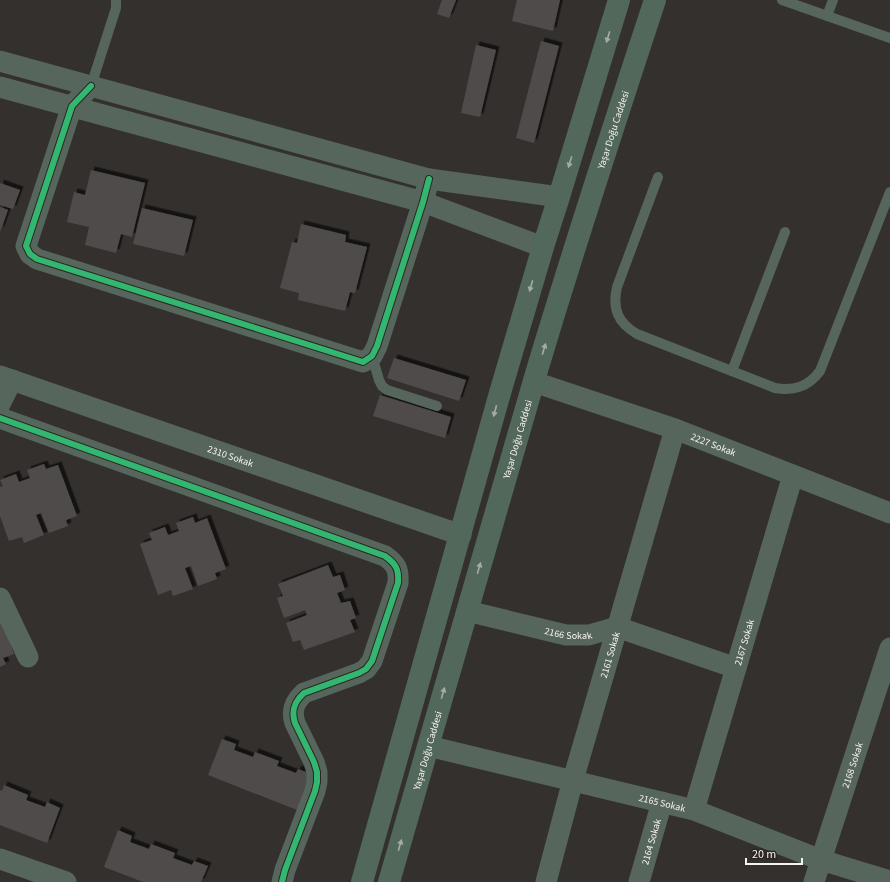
<svg xmlns="http://www.w3.org/2000/svg" width="890" height="882" viewBox="0 0 890 882" font-family="'Source Sans 3',sans-serif">
  <style>
    .building { fill: #4f4c4c; filter: url(#shadow) }
    .lines { fill: none; stroke-linecap: round; stroke-linejoin: round }
    .lane { stroke: #56665c; stroke-width: 10 }
    .street { stroke: #56665c; stroke-width: 21 }
    .secondary { stroke: #52685a; stroke-width: 22 }
    .cycleway-casing { stroke: #2c2621; stroke-width: 8 }
    .cycleway { stroke: #33b770; stroke-width: 6 }
    .oneway { fill: #a4ada4 }
    .labels { text-anchor: middle; stroke-width: 3.5; stroke-linejoin: round; paint-order: stroke }
    .street-label { font-size: 10px; fill: #f6f2ef; stroke: #2c2621 }
  </style>
  <defs>
    <filter id="shadow"><feDropShadow dx="3.5" dy="-3.5" stdDeviation="0" flood-color="#0009"/></filter>
  </defs>
  <rect width="100%" height="100%" fill="#33302e"/>
  <g class="building">
    <path d="M442,0H456L449,18L437,14Z"/>
    <path d="M517,0H560L553,31L512,21Z"/>
    <path d="M541,41L559,46L534,143L516,138Z"/>
    <path d="M476,45L496,50L480,117L461,113Z"/>
    <path d="M91,170L145,183L132,237L121,234L116,253L85,245L89,227L67,222L74,192L85,195Z"/>
    <path d="M0,183L20,190L13,209L0,205Z"/>
    <path d="M0,207L8,210L0,232Z"/>
    <path d="M142,208L193,220L184,256L133,244Z"/>
    <path d="M301,224L346,235L345,242L367,247L355,293L350,292L345,311L298,300L299,293L280,288L292,242L297,243Z"/>
    <path d="M394,358L466,380L459,401L387,378Z"/>
    <path d="M380,395L451,417L445,438L373,416Z"/>
    <path d="M44,464L46,469L58,465L77,516L66,520L68,526L49,533L41,513L36,515L44,535L24,543L22,537L9,541L0,516V487L3,486L0,480L16,474L19,482L30,478L27,470Z"/>
    <path d="M193,517L195,523L207,518L226,569L215,573L217,579L198,586L191,566L185,568L193,589L173,596L171,590L158,595L140,544L152,540L149,533L165,527L168,535L179,531L176,523Z"/>
    <path d="M328,565L333,577L340,575L345,590L337,593L341,603L350,601L356,618L350,620L355,632L304,650L300,640L293,642L286,623L307,615L305,610L284,618L277,598L283,596L278,584Z"/>
    <path d="M0,616L14,654L3,658L6,664L0,667Z"/>
    <path d="M222,739L236,744L234,750L253,757L255,752L279,761L277,766L296,773L298,769L311,774L297,810L208,775Z"/>
    <path d="M4,785L28,795L26,800L45,807L47,802L60,808L47,843L0,825V790L2,791Z"/>
    <path d="M118,830L132,836L130,842L149,849L151,844L175,853L173,858L192,865L194,861L208,866L201,882H143L104,867Z"/>
  </g>
  <g class="lines">
    <g class="lane">
      <path d="M782,0L890,38"/>
      <path d="M827,16L833,0"/>
      <path d="M91,86L116,8V0"/>
      <path d="M658,177L617,287C612,309 618,323 637,334L775,388C794,391 808,387 820,371L890,192"/>
      <path d="M372,356L379,380L382,386L387,390L437,406"/>
      <path d="M732,371L785,232"/>
    </g>
    <g class="street">
      <path d="M0,61L429,179L559,197"/>
      <path d="M91,86L72,106L26,246L30,254L37,259L363,362L372,356L377,346L423,202L429,179"/>
      <path d="M0,87L423,202L543,247"/>
      <path id="s1" d="M0,376L461,535"/>
      <path id="s2" d="M534,382L675,429L890,513"/>
      <path d="M0,404L12,380"/>
      <path d="M0,418L385,556C396,564 399,569 398,583L372,661L366,669L359,673L304,693C294,702 291,711 295,723L314,762L317,772V782L315,791L285,870L282,882"/>
      <path d="M0,598L28,657"/>
      <path id="s3" d="M467,611L566,635H589L617,627L736,668"/>
      <path id="s4" d="M428,746L694,810L821,860L890,881"/>
      <path id="s5" d="M694,810L793,475"/>
      <path d="M0,859L66,882"/>
      <path id="s6" d="M546,882L573,780L675,429"/>
      <path id="s7" d="M639,882L662,802"/>
      <path id="s8" d="M814,882L821,860L890,648"/>
    </g>
    <g class="secondary">
      <path d="M362,882L500,393L543,247L559,197L619,0"/>
      <path id="s9" d="M389,882C437,716 484,550 533,384C571,255 613,128 655,0"/>
    </g>
    <g class="cycleway-casing">
      <g id="cycleway">
        <path d="M91,86L72,106L26,246L30,254L37,259L363,362L372,356L377,346L423,202L429,179"/>
        <path d="M0,418L385,556C396,564 399,569 398,583L372,661L366,669L359,673L304,693C294,702 291,711 295,723L314,762L317,772V782L315,791L285,870L282,882"/>
      </g>
    </g>
    <use href="#cycleway" class="cycleway"/>
  </g>
  <defs><path id="oneway-solid" d="M-6-.8H1V-3.2L6.5 0L1 3.2V.8H-6Z"/></defs>
  <g class="oneway">
    <use href="#oneway-solid" transform="translate(608 37) rotate(107)"/>
    <use href="#oneway-solid" transform="translate(570 162) rotate(107)"/>
    <use href="#oneway-solid" transform="translate(531 286) rotate(106)"/>
    <use href="#oneway-solid" transform="translate(544 349) rotate(-73)"/>
    <use href="#oneway-solid" transform="translate(495 411) rotate(105)"/>
    <use href="#oneway-solid" transform="translate(479 568) rotate(-74)"/>
    <use href="#oneway-solid" transform="translate(443 693) rotate(-74)"/>
    <use href="#oneway-solid" transform="translate(400 845) rotate(-74)"/>
  </g>
  <g class="labels">
    <g class="street-label">
      <text dy="4" stroke="none"><textPath href="#s9" startOffset="785">Yaşar Doğu Caddesi</textPath></text>
      <text dy="4" stroke="none"><textPath href="#s9" startOffset="461">Yaşar Doğu Caddesi</textPath></text>
      <text dy="4" stroke="none"><textPath href="#s2" startOffset="190">2227 Sokak</textPath></text>
      <text dy="4" stroke="none"><textPath href="#s1" startOffset="244">2310 Sokak</textPath></text>
      <text dy="4" stroke="none"><textPath href="#s3" startOffset="104">2166 Sokak</textPath></text>
      <text dy="4" stroke="none"><textPath href="#s5" startOffset="175">2167 Sokak</textPath></text>
      <text dy="4" stroke="none"><textPath href="#s6" startOffset="236">2161 Sokak</textPath></text>
      <text dy="4" stroke="none"><textPath href="#s9" startOffset="137">Yaşar Doğu Caddesi</textPath></text>
      <text dy="4" stroke="none"><textPath href="#s8" startOffset="123">2168 Sokak</textPath></text>
      <text dy="4" stroke="none"><textPath href="#s4" startOffset="241">2165 Sokak</textPath></text>
      <text dy="4" stroke="none"><textPath href="#s7" startOffset="42">2164 Sokak</textPath></text>
    </g>
  </g>
  <path d="M746 858v6h56v-6" fill="none" stroke="#f6f2ef" stroke-width="2"/>
  <text x="752" y="858" font-size="12" fill="#f6f2ef" stroke="#2c2621" stroke-width="3" paint-order="stroke">20 m</text>
</svg>
